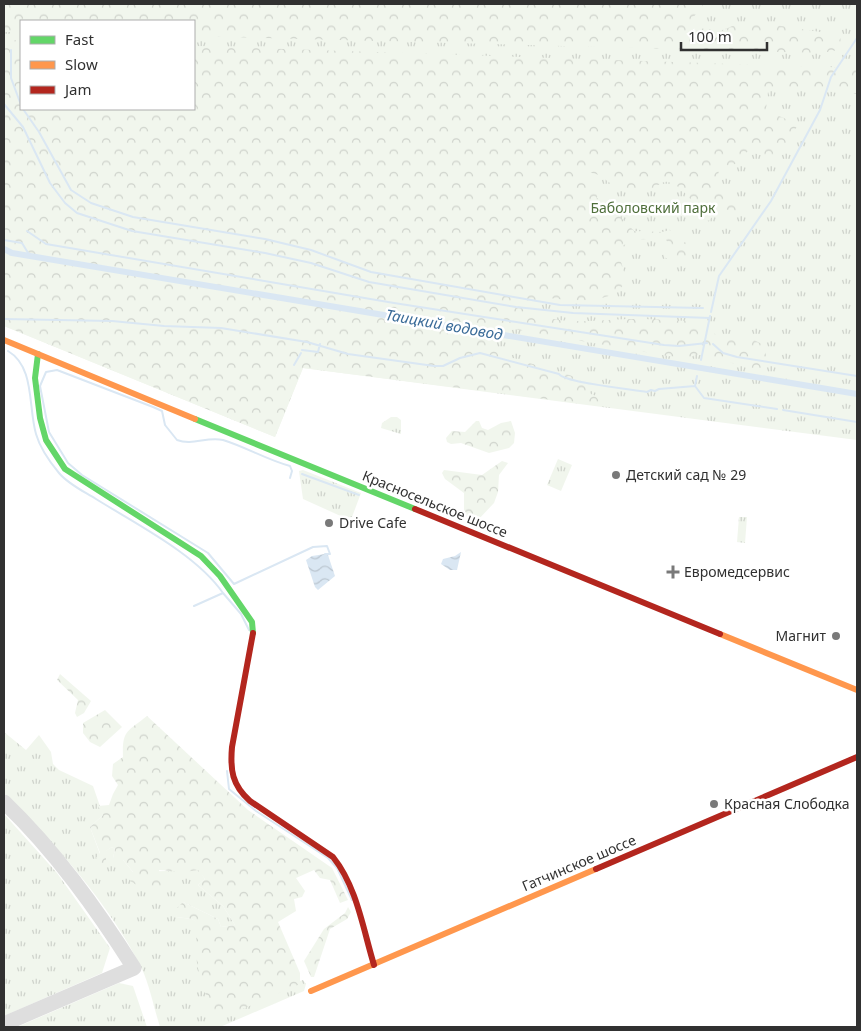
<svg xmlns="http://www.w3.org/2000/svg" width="861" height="1031" font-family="'Noto Sans',sans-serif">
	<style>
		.grass { fill: url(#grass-tufts); fill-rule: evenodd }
		.forest { fill: url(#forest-crowns) }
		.water { fill: url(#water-waves) }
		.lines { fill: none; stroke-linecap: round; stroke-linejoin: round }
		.stream { stroke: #dae7f3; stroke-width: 2 }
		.canal { stroke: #dae7f3; stroke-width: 6 }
		.taxiway { stroke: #dedede; stroke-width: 15 }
		.fast { stroke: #63d668; stroke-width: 6 }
		.slow { stroke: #ff974d; stroke-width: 6 }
		.jam { stroke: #b3261e; stroke-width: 6 }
		.poi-dot { fill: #797979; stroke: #fff; stroke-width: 2 }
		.labels { text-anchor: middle; stroke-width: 5; stroke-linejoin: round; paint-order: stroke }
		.park-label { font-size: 14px; fill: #4f6f3b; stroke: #fff }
		.poi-label { font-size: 14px; fill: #313131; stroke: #fff; text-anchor: start }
		.street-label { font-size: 14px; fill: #313131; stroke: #fff }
		.water-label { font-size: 15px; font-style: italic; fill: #3a6b98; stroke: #fff }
	</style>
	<defs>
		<pattern id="grass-tufts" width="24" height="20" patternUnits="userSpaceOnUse" patternTransform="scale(1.25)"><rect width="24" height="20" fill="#f1f6ed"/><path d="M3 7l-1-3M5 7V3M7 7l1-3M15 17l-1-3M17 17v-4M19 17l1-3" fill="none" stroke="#cfd3cc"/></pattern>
		<pattern id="forest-crowns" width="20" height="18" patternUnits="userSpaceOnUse" patternTransform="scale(1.25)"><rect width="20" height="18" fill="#f1f6ed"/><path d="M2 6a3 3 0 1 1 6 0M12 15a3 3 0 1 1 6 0" fill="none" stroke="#cfd3cc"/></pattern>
		<pattern id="water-waves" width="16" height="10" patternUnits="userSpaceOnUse" patternTransform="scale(1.25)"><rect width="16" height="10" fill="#dae7f3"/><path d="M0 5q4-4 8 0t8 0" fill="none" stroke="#bcc7d1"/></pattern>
	</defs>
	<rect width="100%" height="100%" fill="#fff"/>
	<path class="grass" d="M 4,4 L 857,4 L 857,440 L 303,368 L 275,437 L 4,326 ZM 21,21 L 194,21 L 194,109 L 21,109 Z
		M 391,417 L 397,417 L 401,420 L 401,434 L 381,428 L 382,423 Z
		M 558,459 L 572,465 L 561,491 L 547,485 Z
		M 303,470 L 361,493 L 352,517 L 345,518 L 303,499 L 299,471 Z
		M 739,517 L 747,517 L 745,543 L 737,542 Z
		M 4,732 L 26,750 L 39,735 L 51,752 L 53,764 L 59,770 L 93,786 L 103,815 L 90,827 L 100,854 L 112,847 L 115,849 L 113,858 L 123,860 L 133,872 L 199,870 L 205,879 L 198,885 L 223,906 L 235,925 L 221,927 L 218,919 L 183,902 L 176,917 L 192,919 L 300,984 L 300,981 L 303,980 L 306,984 L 304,991 L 220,1027 L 160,1027 C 154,1008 150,987 142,969 C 109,903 56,845 4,793 Z
		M 4,814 L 57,873 L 110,948 L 102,973 L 4,1016 Z
		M 119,983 L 133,986 L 147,1027 L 17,1027 Z"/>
	<path class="forest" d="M 4,4 L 704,4 L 692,19 L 698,28 L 722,31 L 732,26 L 762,23 L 840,35 L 841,46 L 834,51 L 820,53 L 194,36 L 194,21 L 21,21 L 21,32 L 4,32 Z
		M 21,40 L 21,109 L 194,109 L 194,46 L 857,68 L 857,94 C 827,94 798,82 768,91 L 766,111 L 784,118 L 797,127 L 788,139 L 783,153 L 770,158 L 748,151 L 735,164 L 719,167 L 718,179 L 740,206 L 738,211 L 721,209 L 708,221 C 696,209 685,186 668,182 C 662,181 658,186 653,188 C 644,191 631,188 621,191 L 599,175 L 585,171 L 583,175 L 598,187 L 597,198 L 605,201 L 634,231 L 662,232 L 670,230 L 685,244 L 690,252 L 685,268 L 664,257 L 669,243 L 664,238 C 648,240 628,237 618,251 L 624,272 L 623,285 C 609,307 560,300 538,296 L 529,312 C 564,327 600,319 636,319 C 657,319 678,321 699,321 L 700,328 L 723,337 L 750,338 L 764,345 L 766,356 L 764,371 L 696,354 L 690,358 L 674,357 L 507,328 L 492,350 L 506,356 L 579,378 L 591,394 L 609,401 L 615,408 L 303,368 L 275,437 L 4,326 L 4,41 Z
		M 476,421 L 479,421 L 482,428 L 488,430 L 501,423 L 511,421 L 515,433 L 514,443 L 509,448 L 489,453 L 461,443 L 451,444 L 447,442 L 446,438 L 452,431 L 465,432 Z
		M 502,461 L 508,463 L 499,475 L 498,492 L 494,503 L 477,521 L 469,521 L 464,512 L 464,493 L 445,479 L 442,473 L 444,470 L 482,475 Z
		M 60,674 L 91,701 L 84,713 L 77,717 L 75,713 L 78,700 L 57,680 Z
		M 105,710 L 122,727 L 100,747 L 90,742 L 83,733 L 83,723 Z
		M 147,716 L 248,810 L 332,868 L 348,900 L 340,903 L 330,880 L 320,878 L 314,870 L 296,878 L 305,891 L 302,897 L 294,899 L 296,911 L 278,922 L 300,973 L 300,984 L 215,1021 C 206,992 187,955 200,925 L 192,919 L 176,917 L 177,908 L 183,902 L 218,919 L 221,927 L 235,925 L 223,906 L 198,885 L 205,879 L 198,870 L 184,872 L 159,870 L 163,885 L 150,893 L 130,881 L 133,872 L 123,860 L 116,861 L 113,858 L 115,849 L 112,847 L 106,851 L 106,865 L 100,863 L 96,858 L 100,853 L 90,827 L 103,815 L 98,806 L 109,805 L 113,794 L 118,785 L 112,776 L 113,764 L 123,757 C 122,730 127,732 147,716 Z
		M 348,907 L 351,912 L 347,919 L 330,929 L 314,977 L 311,977 L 304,961 L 324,929 L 345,913 Z"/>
	<path class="water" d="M 461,552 L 457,570 L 450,570 L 441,564 L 443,559 L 455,556 Z
		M 325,554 L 328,555 L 335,576 L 318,590 L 315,587 L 306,560 L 312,556 Z"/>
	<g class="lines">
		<path class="stream" d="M 11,50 L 11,78 L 21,105
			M 4,104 L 23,127 L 50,183 L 65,203 L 77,213 L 132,231 L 265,253 L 311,263 L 369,282 L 516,307 L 573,313 L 710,318
			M 23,109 L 39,132 L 71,190 L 91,203 L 133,217 L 265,239 L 311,250 L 371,272 L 560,305 L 703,308
			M 27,231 L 46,244 L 394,303 L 664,345 L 679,346 L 707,343
			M 4,240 L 22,243 L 30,256
			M 711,312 L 719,276 L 771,201 L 820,110 L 831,77 L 857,38
			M 4,319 L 112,321 L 164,326 L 221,328 L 307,342 L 348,354 L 434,366 L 443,366 L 460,358 L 480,353 L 559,374 C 565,383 631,389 647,392 L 651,390 L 655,391 L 659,389 L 695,386
			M 713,344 L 723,353 L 737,357 L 857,376
			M 302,350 L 318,352 L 320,344
			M 8,351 C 35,367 28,406 36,434 C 40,448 49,461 59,473 C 68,484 83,491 96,499 C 136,524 196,554 223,593
			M 701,360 L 710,316
			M 294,365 L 301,353
			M 697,376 L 695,386 L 704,398 L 777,409
			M 783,410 L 857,422
			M 302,474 L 359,495
			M 290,478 L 292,471 L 290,466 C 267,460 246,447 223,440 C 207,436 193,446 177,440 L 165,425 L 162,411 L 153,407 L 57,370 L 46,372 L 40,386 L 49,432 L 68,463 L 82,475 L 208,553 L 234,584 L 313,547 L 327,546 L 330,554 L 325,554
			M 194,606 L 223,593 L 241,614 L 249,630
			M 227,771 L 229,789 L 256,811 L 328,858 L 337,868 L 352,900"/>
		<path class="canal" d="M 4,249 L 12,253 L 857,394"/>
		<path class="taxiway" d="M 4,802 C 55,851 96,908 134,968 L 4,1024"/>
		<path class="fast" d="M 38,354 L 35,378 L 40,418 L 46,440 L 65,469 L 201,556 L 220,576 L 252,622 L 253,633
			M 195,419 L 415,509"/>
		<path class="slow" d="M 4,340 L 195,419
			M 720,634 L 857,690
			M 311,991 L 596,869"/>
		<path class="jam" d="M 415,509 L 720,634
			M 253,633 L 232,747 C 230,770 232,785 250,801 L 333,857 C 357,887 363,929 374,965
			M 596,869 L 857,757"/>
	</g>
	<g class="poi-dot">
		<circle cx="616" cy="475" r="5"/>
		<circle cx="329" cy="523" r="5"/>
		<path d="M670.5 564.5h5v5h5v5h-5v5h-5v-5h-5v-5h5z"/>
		<circle cx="836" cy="636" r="5"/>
		<circle cx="714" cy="804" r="5"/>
	</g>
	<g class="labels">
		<g class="park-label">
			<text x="653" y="213">Баболовский парк</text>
		</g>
		<g class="poi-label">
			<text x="626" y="480">Детский сад № 29</text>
			<text x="339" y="528">Drive Cafe</text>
			<text x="684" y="577">Евромедсервис</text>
			<text x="826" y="641" text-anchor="end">Магнит</text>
			<text x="724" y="809">Красная Слободка</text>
		</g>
		<g class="street-label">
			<text transform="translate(435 504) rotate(22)" y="5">Красносельское шоссе</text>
			<text transform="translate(579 863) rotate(-23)" y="5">Гатчинское шоссе</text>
		</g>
		<g class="water-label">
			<text transform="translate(444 325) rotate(10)" y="5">Таицкий водовод</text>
		</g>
	</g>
	<rect width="861" height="1031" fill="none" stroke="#313131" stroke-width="10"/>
	<rect x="20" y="20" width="175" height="90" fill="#ffffff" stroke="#adadad"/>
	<rect x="30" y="36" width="25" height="8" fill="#63d668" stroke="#adadad"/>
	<text x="65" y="45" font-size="15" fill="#313131">Fast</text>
	<rect x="30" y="61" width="25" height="8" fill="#ff974d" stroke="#adadad"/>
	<text x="65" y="70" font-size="15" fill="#313131">Slow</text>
	<rect x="30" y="86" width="25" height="8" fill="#b3261e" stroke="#adadad"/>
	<text x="65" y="95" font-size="15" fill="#313131">Jam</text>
	<path d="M681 42v8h86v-8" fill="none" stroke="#313131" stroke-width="2.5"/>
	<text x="688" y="42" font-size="15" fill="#313131" stroke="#ffffff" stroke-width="4" paint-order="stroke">100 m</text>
</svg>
